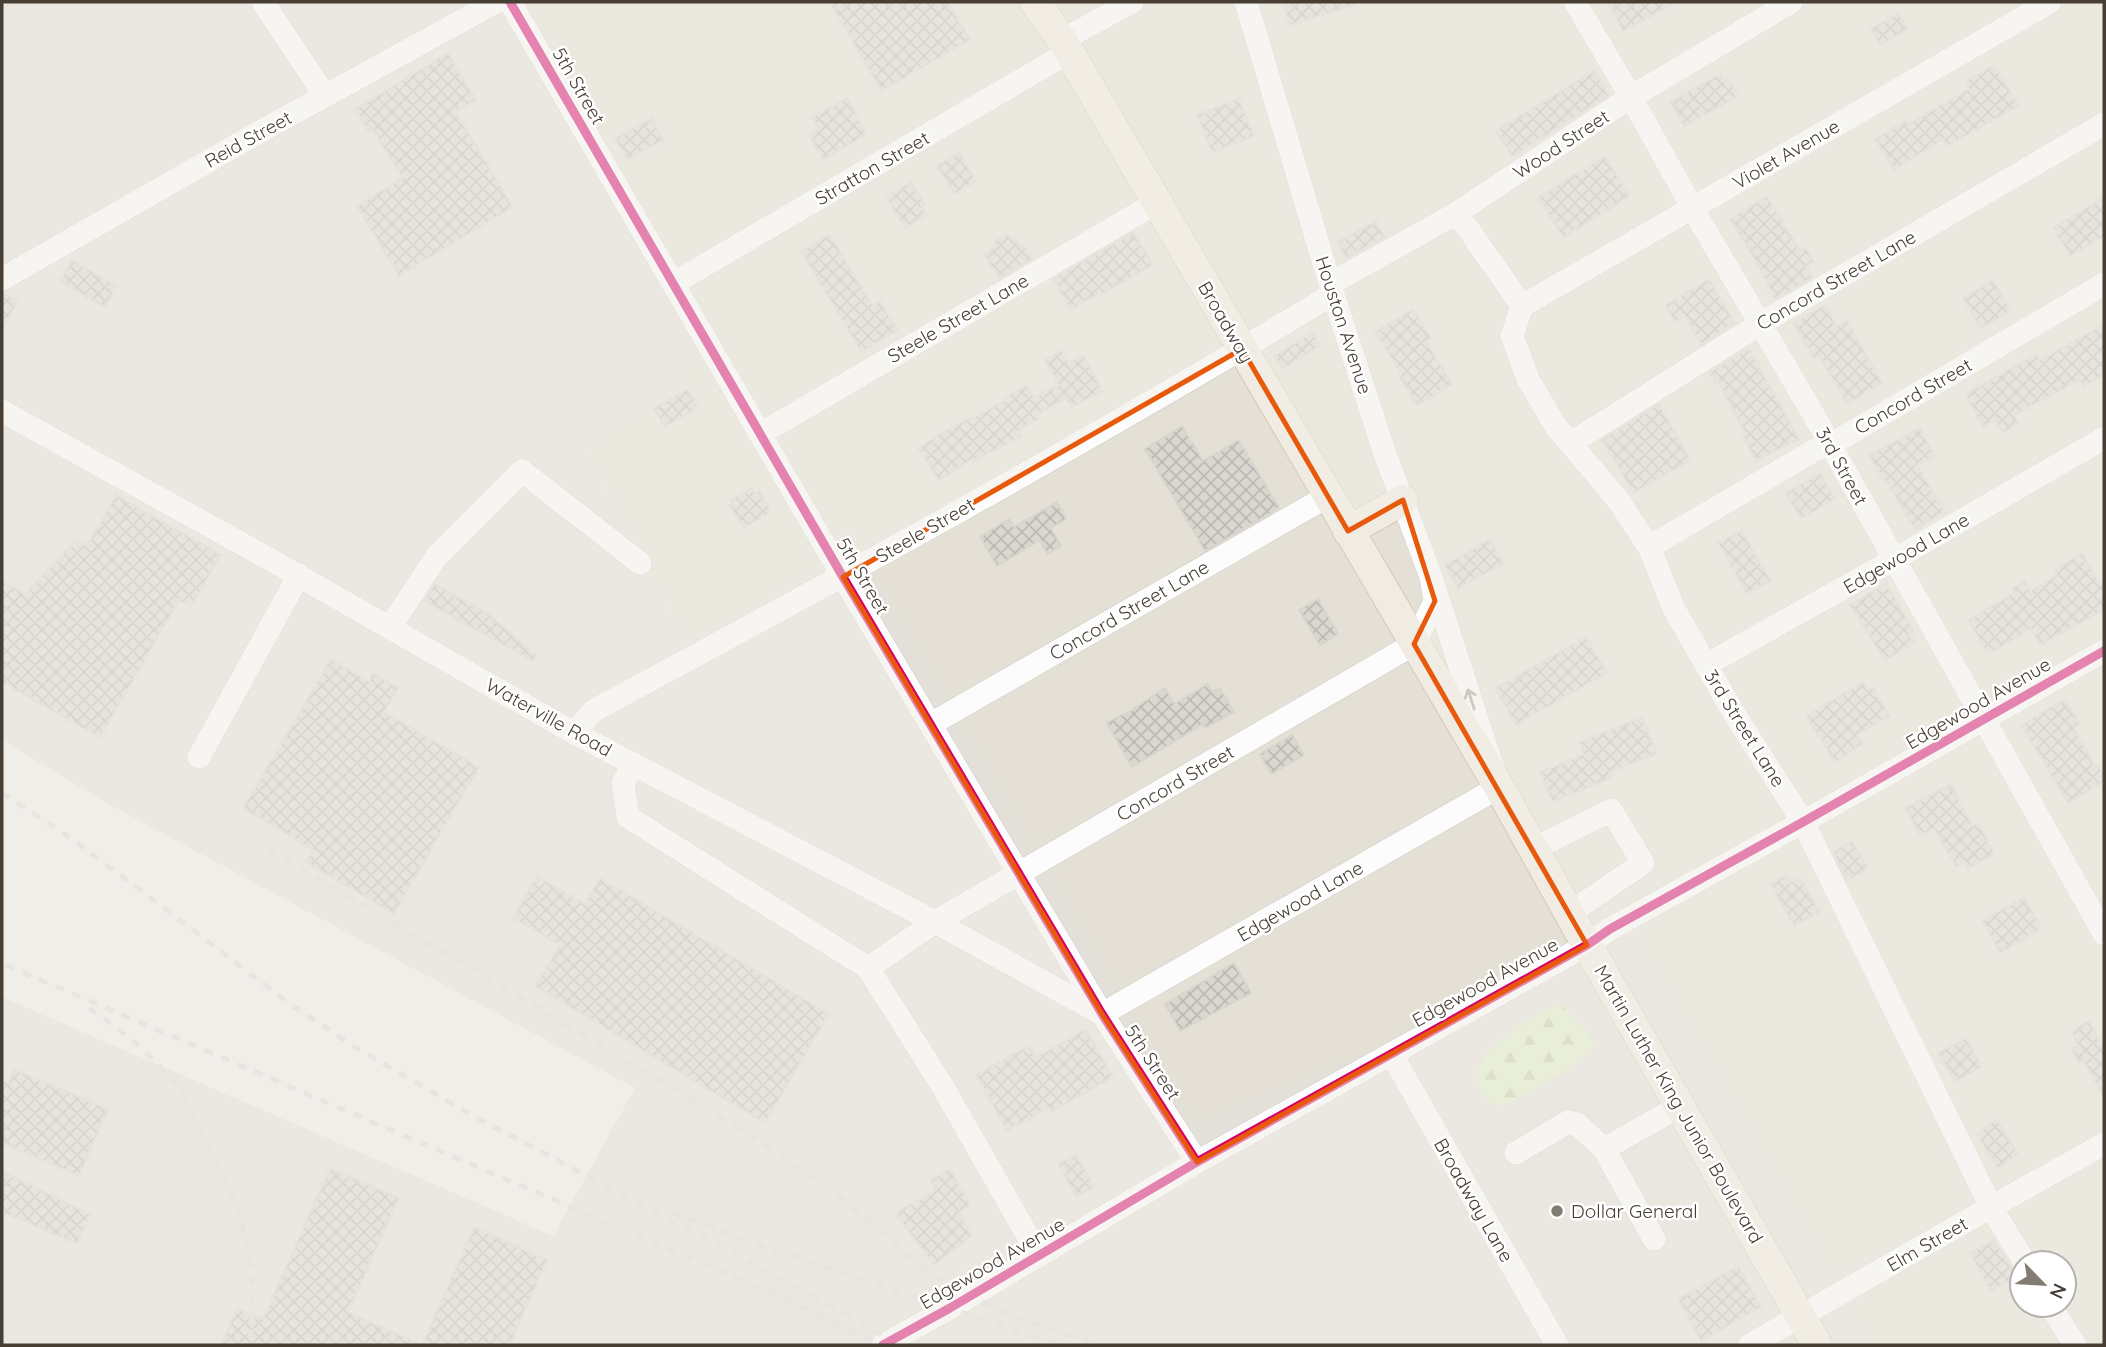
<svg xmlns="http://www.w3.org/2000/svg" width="2106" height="1347" font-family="Quicksand,sans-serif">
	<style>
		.residential { fill: #e5e0d5; fill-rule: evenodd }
		.industrial { fill: #e3dfd9 }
		.forest { fill: url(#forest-firs) }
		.parking { fill: #dfddd8 }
		.building { fill: url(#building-cross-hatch); stroke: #d9d5ce; stroke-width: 2 }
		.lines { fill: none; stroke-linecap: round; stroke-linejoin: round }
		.minor-casing { stroke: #ceccc6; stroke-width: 24 }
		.major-casing { stroke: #d4cab4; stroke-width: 32 }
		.minor { stroke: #fdfcfc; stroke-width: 23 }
		.major { stroke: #f1ece3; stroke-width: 30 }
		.rail { stroke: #d9d9d8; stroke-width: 5; stroke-dasharray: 9 9; stroke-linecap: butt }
		.cycleway-casing { stroke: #fff; stroke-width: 13 }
		.cycleway { stroke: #d6006c; stroke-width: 9 }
		.oneway { stroke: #a29e98 }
		.marked { fill: none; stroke: #e8590c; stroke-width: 5; stroke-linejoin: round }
		.poi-dot { fill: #827c73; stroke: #fff; stroke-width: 2.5 }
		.labels { text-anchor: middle; stroke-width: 5; stroke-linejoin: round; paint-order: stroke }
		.street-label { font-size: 19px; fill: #473f34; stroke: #fff }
		.poi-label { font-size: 19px; fill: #473f34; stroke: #fff; text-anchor: start }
	</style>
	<defs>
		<pattern id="forest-firs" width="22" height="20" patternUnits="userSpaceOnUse" patternTransform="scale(1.75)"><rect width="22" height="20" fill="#deedc6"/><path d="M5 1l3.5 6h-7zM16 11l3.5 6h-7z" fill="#c0ccab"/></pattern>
		<pattern id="building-cross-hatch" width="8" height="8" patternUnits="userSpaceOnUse" patternTransform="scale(1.75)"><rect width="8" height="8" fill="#dad7d1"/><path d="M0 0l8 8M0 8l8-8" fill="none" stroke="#bcbab4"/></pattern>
	</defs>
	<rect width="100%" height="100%" fill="#f0eee8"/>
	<path class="residential" d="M 496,2 L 2104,2 L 2104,1345 L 1871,1345 L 1632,931 L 1442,1021 L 1195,1124 L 859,549 L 686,645 L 586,450 ZM 2022,1263 L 2064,1263 L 2064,1305 L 2022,1305 Z"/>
	<path class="industrial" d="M 2,2 L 496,2 L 702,354 L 586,450 L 686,645 L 859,549 L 1195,1123 L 1442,1021 L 1633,931 L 1871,1345 L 2,1345 L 2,997 L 553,1236 L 635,1088 L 105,802 L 2,740 Z"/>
	<path class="forest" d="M 1558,1005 L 1563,1007 L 1588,1033 L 1594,1045 L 1572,1067 L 1502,1107 C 1493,1105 1486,1100 1481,1091 C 1462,1054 1528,1022 1553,1006 Z"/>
	<path class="parking" d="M 1573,1087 L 1608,1101 L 1604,1112 L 1609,1117 L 1625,1122 L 1632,1120 L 1644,1143 L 1639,1145 L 1632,1155 L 1634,1169 L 1649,1162 L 1683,1220 L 1672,1228 L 1672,1234 L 1644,1250 L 1639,1247 L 1625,1252 L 1561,1146 L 1517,1171 L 1501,1140 L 1509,1131 L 1504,1119 L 1557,1090 L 1561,1100 L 1564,1103 L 1567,1101 Z"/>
	<path class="building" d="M 830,2 L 948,2 L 970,40 L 881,91 Z
		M 1293,2 L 1354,2 L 1355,5 L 1290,25 L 1283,5 Z
		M 1607,2 L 1678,2 L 1623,31 Z
		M 1898,13 L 1908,29 L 1880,46 L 1871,29 Z
		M 448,53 L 476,100 L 456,112 L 513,207 L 399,276 L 357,206 L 402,178 L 372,129 L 368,131 L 355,109 Z
		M 1994,65 L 2019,106 L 1947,146 L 1943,139 L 1894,170 L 1875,139 L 1906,120 L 1908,124 L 1969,89 L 1965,82 Z
		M 1594,71 L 1609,95 L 1512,157 L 1496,130 Z
		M 1720,74 L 1724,81 L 1728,78 L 1738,96 L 1684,127 L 1670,102 Z
		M 847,98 L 867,134 L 823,160 L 809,135 L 819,129 L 812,117 Z
		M 1239,98 L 1254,136 L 1212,153 L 1197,115 Z
		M 652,118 L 664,140 L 627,160 L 615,138 Z
		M 959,152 L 976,181 L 954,194 L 937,166 Z
		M 1605,156 L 1630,196 L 1563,238 L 1538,197 Z
		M 911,182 L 925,205 L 922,207 L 927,215 L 905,228 L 886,197 Z
		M 1767,196 L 1800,250 L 1806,247 L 1814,262 L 1806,266 L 1813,277 L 1775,299 L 1759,267 L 1730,219 Z
		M 2104,197 L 2104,236 L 2070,256 L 2053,228 Z
		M 1376,221 L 1385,237 L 1346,258 L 1337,242 Z
		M 1133,232 L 1153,265 L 1101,295 L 1100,293 L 1071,310 L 1053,279 Z
		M 830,234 L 872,305 L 880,301 L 898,330 L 861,352 L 801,251 Z
		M 1007,234 L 1010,238 L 1014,236 L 1020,246 L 1023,244 L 1032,259 L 999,279 L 984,254 L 997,246 L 994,241 Z
		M 72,260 L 117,286 L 105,308 L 60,281 Z
		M 1709,279 L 1735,323 L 1701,345 L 1685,316 L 1675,322 L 1665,305 Z
		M 1993,280 L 2011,311 L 1980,329 L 1963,298 Z
		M 2,293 L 18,301 L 2,330 Z
		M 1825,305 L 1837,326 L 1847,320 L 1882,383 L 1847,404 L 1819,356 L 1814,359 L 1793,323 Z
		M 1413,309 L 1431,338 L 1426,341 L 1452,384 L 1417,406 L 1399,377 L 1401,375 L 1375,331 Z
		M 2104,324 L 2104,375 L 2083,387 L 2080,380 L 2014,415 L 2019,424 L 2003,433 L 1995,420 L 1983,427 L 1965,394 L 2037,354 L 2040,360 Z
		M 1313,332 L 1321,345 L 1282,369 L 1274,356 Z
		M 1749,348 L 1799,439 L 1756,461 L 1743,437 L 1746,435 L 1718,381 L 1715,383 L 1710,372 Z
		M 1062,350 L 1069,363 L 1083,355 L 1103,391 L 1071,408 L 1066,398 L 1037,415 L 1039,419 L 1019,430 L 1022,436 L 972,462 L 971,460 L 939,481 L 918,448 L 943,432 L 971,417 L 972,419 L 1008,398 L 1007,396 L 1026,385 L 1034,398 L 1058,385 L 1045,360 Z
		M 688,389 L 698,408 L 664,427 L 654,408 Z
		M 1659,404 L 1691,460 L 1633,493 L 1602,440 Z
		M 1182,426 L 1203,461 L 1239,440 L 1279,508 L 1205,551 L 1145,449 Z
		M 1920,428 L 1935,456 L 1917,465 L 1945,512 L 1915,530 L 1886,481 L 1884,482 L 1869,455 Z
		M 1820,473 L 1835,499 L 1801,519 L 1785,493 Z
		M 752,488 L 755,493 L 759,490 L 770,509 L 766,511 L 768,514 L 743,528 L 729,505 L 732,503 L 731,500 Z
		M 116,495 L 221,555 L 191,607 L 179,600 L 100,738 L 2,682 L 2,581 L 25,594 L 76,540 L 87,546 Z
		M 1057,502 L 1066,519 L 1051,528 L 1061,546 L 1047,554 L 1040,540 L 997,566 L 980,537 L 1009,519 L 1014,527 Z
		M 1742,530 L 1771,581 L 1747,594 L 1718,543 Z
		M 1490,539 L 1504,563 L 1458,589 L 1445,565 Z
		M 2082,553 L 2104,590 L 2104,610 L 2041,645 L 2031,629 L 1988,654 L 1968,620 L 2015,592 L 2012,588 L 2025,581 L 2031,591 L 2057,575 L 2054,570 Z
		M 1886,583 L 1915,633 L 1910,635 L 1915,643 L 1885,661 L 1850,605 Z
		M 435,584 L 486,612 L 536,655 L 533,661 L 424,601 Z
		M 1318,599 L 1338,634 L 1320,645 L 1299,610 Z
		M 1586,637 L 1607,673 L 1516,725 L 1495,688 Z
		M 331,659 L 369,681 L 373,673 L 398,688 L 384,712 L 479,767 L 394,914 L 306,862 L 313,850 L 243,808 Z
		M 1863,682 L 1868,690 L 1873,687 L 1890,716 L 1857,735 L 1863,744 L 1835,762 L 1806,716 Z
		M 1208,684 L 1212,692 L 1220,688 L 1234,712 L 1205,728 L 1203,724 L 1132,767 L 1107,723 L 1123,714 L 1124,715 L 1165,688 L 1174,704 Z
		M 2065,699 L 2080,724 L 2074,728 L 2096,767 L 2098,766 L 2104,776 L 2104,782 L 2068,803 L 2021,725 Z
		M 1642,717 L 1657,754 L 1610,772 L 1612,778 L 1552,802 L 1540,772 L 1584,754 L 1580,742 Z
		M 1292,735 L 1304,755 L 1271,774 L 1260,754 Z
		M 1951,784 L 1973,826 L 1978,823 L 1995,853 L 1968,869 L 1965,862 L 1956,867 L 1934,829 L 1920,836 L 1905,808 Z
		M 1852,841 L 1868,868 L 1847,881 L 1833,852 Z
		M 1786,875 L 1790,883 L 1800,878 L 1820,912 L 1794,926 L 1770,884 Z
		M 537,876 L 585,904 L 600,878 L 829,1014 L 765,1123 L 535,986 L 560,945 L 513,918 Z
		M 2024,897 L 2041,926 L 2037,929 L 2038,931 L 2000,953 L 1982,921 Z
		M 1234,963 L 1251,993 L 1180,1031 L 1165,1004 Z
		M 2089,1021 L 2104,1049 L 2104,1098 L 2083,1060 L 2079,1063 L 2071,1049 L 2078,1045 L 2071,1031 Z
		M 1086,1029 L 1113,1077 L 1051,1112 L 1049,1108 L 1007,1131 L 976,1075 L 1029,1045 L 1036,1057 Z
		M 1966,1038 L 1982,1066 L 1955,1082 L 1938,1053 Z
		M 14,1069 L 108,1109 L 79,1176 L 2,1143 L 2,1081 L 8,1083 Z
		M 1997,1120 L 2018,1154 L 1998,1168 L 1976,1134 Z
		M 1076,1154 L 1094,1187 L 1076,1197 L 1058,1164 Z
		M 330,1168 L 399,1198 L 348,1312 L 422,1345 L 474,1227 L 547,1260 L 510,1345 L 221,1345 L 237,1308 L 263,1319 Z
		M 950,1169 L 971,1205 L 959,1212 L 972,1236 L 934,1265 L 895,1213 L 936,1190 L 930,1180 Z
		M 2,1171 L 90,1214 L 77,1244 L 2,1212 Z
		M 1994,1240 L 2013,1270 L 2019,1276 L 1991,1291 L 1970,1253 Z
		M 1738,1266 L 1761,1307 L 1701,1341 L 1678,1299 Z"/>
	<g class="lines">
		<g class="minor-casing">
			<path id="minor" d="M 263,2 L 325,96
				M 510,2 L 843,577 L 1102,1014 L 1197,1162
				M 1575,2 L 1631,97 L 1693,209 L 1816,419 L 2104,934
				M 1062,40 L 1132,2
				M 1457,213 L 1522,306
				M 2,279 L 263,130 L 496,2
				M 674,283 L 1069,52
				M 1330,284 L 1457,213 L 1631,97 L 1791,2
				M 1522,306 L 1512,336 L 1528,379 L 1555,425 L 1618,500 L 1649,547 L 1674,609 L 1735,715 L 1803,822 L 1991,1207 L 2025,1263
				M 1522,306 L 2050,2
				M 2,411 L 271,560 L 574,733 L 935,922 L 1102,1014 L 1499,787 L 1431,577
				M 760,434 L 1156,203
				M 1571,443 L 1760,324 L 2104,124
				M 1649,547 L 1815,450 L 1830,445 L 2104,284
				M 390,627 L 436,557 L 522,471 L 640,563
				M 1706,665 L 1895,559 L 2104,438
				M 931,724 L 1328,496
				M 574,733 L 593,711 C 842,577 1091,441 1333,294
				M 199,757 L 299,575
				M 634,764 L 623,783 L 628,817 L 868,968 L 935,922 L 1414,644 L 1435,601 L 1431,577 L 1385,454 L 1333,294 L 1246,2
				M 1534,849 L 1611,810 L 1643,863 L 1570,913
				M 868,968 L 943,1087 L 1039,1256
				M 1392,1055 L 1557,1345
				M 1516,1153 L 1568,1122 L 1577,1124 L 1604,1149
				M 1654,1239 L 1604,1149 L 1680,1106
				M 2050,1305 L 2075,1345
				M 883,1345 L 950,1308 L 1197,1162 L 1587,945 L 1610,929 L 1803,822 L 2104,651
				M 1750,1345 L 1991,1207 L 2104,1144"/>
		</g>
		<g class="major-casing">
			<path id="major" d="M 1035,2 L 1062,40 L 1499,787 L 1587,945 L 1817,1345
				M 1348,531 L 1403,500"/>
		</g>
		<use href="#minor" class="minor"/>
		<use href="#major" class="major"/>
		<path class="rail" d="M 2,793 L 62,832 L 143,892 L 290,1004 L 355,1047 L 468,1113 L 833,1306 L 899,1345
			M 269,849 L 667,1084 L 770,1148 L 845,1201 L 913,1260 L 955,1288 L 1010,1316 L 1098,1345
			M 6,965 L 774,1294 L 843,1326 L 879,1345
			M 89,1008 C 122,1030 155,1057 179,1090 C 189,1102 195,1118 202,1132 C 240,1201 262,1266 249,1345
			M 672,1212 L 760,1245 L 1058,1345"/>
		<g class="cycleway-casing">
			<path id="cycleway" d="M 510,2 L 843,577 L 1102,1014 L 1197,1162
				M 883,1345 L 950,1308 L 1197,1162 L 1587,945 L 1610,929 L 1803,822 L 2104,651"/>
		</g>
		<use href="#cycleway" class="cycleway"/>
	</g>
	<defs><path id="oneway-shaft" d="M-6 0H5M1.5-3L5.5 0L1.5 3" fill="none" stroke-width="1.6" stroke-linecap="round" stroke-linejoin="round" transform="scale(1.75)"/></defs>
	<use class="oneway" href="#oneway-shaft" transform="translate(1471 699) rotate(-108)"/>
	<path d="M0 0H2106V1347H0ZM 1242,349 L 1348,531 L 1403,500 L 1435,601 L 1414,644 L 1587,945 L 1197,1162 L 1102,1014 L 843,577 Z" fill="#f0eee8" fill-opacity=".55" fill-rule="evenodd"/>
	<path class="marked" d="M 1242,349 L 1348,531 L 1403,500 L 1435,601 L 1414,644 L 1587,945 L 1197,1162 L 1102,1014 L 843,577 Z"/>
	<circle class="poi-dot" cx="1557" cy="1211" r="7"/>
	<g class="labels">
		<g class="street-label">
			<text transform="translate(579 86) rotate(60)" y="7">5th Street</text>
			<text transform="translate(248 139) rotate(-29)" y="7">Reid Street</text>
			<text transform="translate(1561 144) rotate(-33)" y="7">Wood Street</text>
			<text transform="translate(1786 154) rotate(-30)" y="7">Violet Avenue</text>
			<text transform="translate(872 168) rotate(-30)" y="7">Stratton Street</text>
			<text transform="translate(1836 280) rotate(-30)" y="7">Concord Street Lane</text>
			<text transform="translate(958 318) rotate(-30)" y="7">Steele Street Lane</text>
			<text transform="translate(1226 322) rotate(60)" y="7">Broadway</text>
			<text transform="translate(1344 325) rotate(72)" y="7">Houston Avenue</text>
			<text transform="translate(1913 396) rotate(-30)" y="7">Concord Street</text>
			<text transform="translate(1842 466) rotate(61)" y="7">3rd Street</text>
			<text transform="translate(925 530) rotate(-30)" y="7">Steele Street</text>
			<text transform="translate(1906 553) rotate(-30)" y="7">Edgewood Lane</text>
			<text transform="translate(863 576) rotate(60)" y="7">5th Street</text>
			<text transform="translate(1129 610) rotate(-30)" y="7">Concord Street Lane</text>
			<text transform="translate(1978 703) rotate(-30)" y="7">Edgewood Avenue</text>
			<text transform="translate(549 717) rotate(29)" y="7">Waterville Road</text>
			<text transform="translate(1745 728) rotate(58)" y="7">3rd Street Lane</text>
			<text transform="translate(1175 783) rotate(-30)" y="7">Concord Street</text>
			<text transform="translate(1300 901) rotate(-30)" y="7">Edgewood Lane</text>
			<text transform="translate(1485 982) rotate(-29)" y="7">Edgewood Avenue</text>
			<text transform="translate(1153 1062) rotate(57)" y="7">5th Street</text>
			<text transform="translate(1679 1104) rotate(60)" y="7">Martin Luther King Junior Boulevard</text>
			<text transform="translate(1474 1200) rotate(60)" y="7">Broadway Lane</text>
			<text transform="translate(1927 1244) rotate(-30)" y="7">Elm Street</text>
			<text transform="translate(992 1263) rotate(-30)" y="7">Edgewood Avenue</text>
		</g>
		<g class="poi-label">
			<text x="1571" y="1218">Dollar General</text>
		</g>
	</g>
	<rect width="2106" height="1347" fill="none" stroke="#473f34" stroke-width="7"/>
	<g transform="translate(2043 1284) rotate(115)"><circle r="33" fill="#ffffff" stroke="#b5b2ae" stroke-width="2"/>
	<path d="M0-5L12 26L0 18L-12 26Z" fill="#827c73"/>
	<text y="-10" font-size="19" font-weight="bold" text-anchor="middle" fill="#473f34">N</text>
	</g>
</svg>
